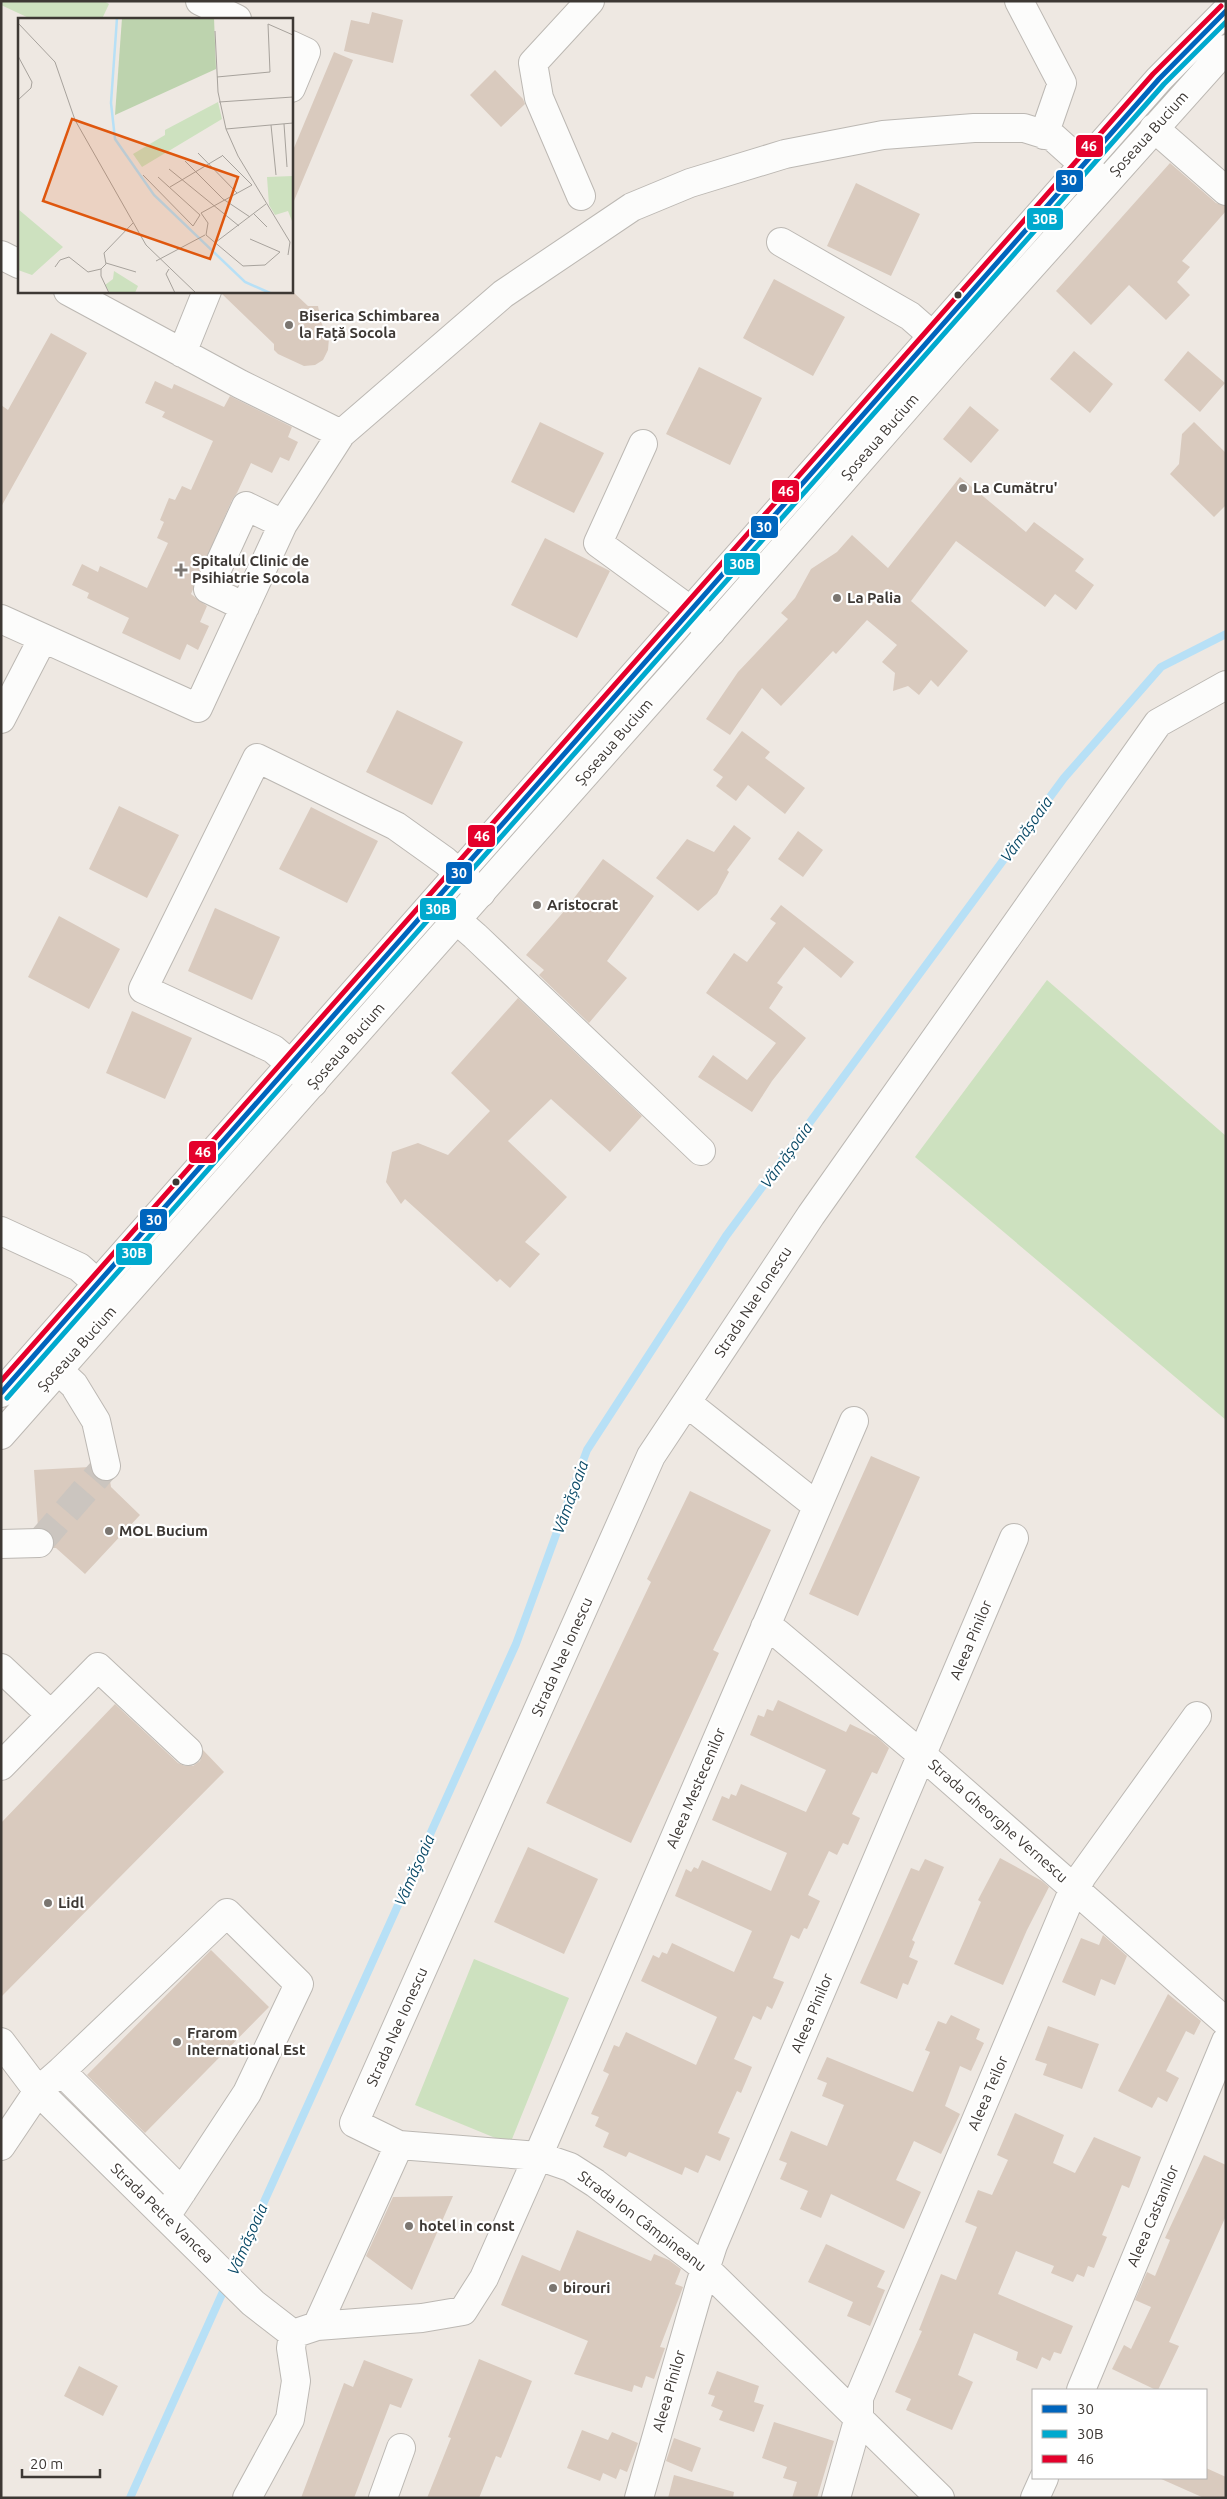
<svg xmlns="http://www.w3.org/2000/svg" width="1227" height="2499" font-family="Ubuntu,sans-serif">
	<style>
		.green { fill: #cde1bf }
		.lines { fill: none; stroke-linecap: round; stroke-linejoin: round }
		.stream { stroke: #b7e0f6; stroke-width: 8 }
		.building { fill: #d9cabe }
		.minor-tunnel { stroke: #cbc5bf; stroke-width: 28; stroke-dasharray: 28 14; stroke-linecap: butt }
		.minor-casing { stroke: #bcb8b3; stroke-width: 30 }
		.major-casing { stroke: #bcb8b3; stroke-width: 30 }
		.minor { stroke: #fcfcfb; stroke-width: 28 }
		.major { stroke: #fcfcfb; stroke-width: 28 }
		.bus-1-casing { stroke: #fff; stroke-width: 9 }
		.bus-2-casing { stroke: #fff; stroke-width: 9 }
		.bus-3-casing { stroke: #fff; stroke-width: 9 }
		.bus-1 { stroke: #0065bd; stroke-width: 5 }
		.bus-2 { stroke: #00a9ce; stroke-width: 5 }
		.bus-3 { stroke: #e4002b; stroke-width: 5 }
		.bus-dot { fill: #3d3834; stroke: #fff; stroke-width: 2 }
		.poi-dot { fill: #7b7671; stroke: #fff; stroke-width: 2 }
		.labels { text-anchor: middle; stroke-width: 4.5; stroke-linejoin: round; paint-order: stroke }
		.street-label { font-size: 15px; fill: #3d3834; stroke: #fff }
		.poi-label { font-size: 15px; font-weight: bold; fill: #3d3834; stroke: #fff; text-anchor: start }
		.water-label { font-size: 16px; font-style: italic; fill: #0c4b68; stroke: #fff }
		.inset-river { fill: none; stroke: #b7e0f6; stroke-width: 2.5 }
		.inset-road { fill: none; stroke: #a7a29c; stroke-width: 1 }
		.view { fill: #df570e; fill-opacity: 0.15; stroke: #df570e; stroke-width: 2.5 }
		.inset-edge { fill: none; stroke: #3d3834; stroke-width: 2.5 }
		.line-badge { stroke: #fff; stroke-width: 2 }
		.badge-label { font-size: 14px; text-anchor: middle; font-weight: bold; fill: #fff }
	</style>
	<rect width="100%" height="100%" fill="#eee8e2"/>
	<path class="green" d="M 1,1 L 104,1 L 109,4 L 102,19 L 31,19 L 1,5 Z
		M 1047,980 L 1226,1136 L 1226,1420 L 915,1157 Z
		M 474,1959 L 569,1998 L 510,2144 L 415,2105 Z"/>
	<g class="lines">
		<path class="stream" d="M 231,2275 L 516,1644 L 587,1450 L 726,1236 L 1064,778 L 1161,667 L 1226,634
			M 130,2498 L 226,2285"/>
	</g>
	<path class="building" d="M 372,12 L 403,20 L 393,63 L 344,51 L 351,20 L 369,24 Z
		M 334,52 L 353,60 L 291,208 L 291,155 Z
		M 495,70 L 523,99 L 525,104 L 501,127 L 470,95 Z
		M 1170,163 L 1216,203 L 1226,206 L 1226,211 L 1182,261 L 1190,267 L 1177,282 L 1190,295 L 1166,320 L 1129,285 L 1091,325 L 1056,291 Z
		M 856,183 L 920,214 L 891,276 L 827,246 Z
		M 774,279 L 845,317 L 813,376 L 743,338 Z
		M 222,291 L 292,291 L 308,306 L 318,306 L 321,322 L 329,338 L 328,350 L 323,360 L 315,365 L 304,366 L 278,354 L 274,350 L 274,344 L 222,294 Z
		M 51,333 L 87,353 L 1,507 L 1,405 L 8,410 Z
		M 1074,351 L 1113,384 L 1090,413 L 1050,379 Z
		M 1188,351 L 1225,383 L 1200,412 L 1164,380 Z
		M 699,367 L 762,398 L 730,465 L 666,434 Z
		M 155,381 L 172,389 L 174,384 L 224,407 L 230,396 L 292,427 L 288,437 L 298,442 L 289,461 L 280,457 L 272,473 L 251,463 L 237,493 L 232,500 L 191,594 L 207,606 L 200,622 L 209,626 L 198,650 L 187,644 L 180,660 L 122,633 L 129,618 L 87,598 L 89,593 L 72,585 L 82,564 L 98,572 L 100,566 L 147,588 L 168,543 L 157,538 L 164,522 L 160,520 L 169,498 L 175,500 L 182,486 L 191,490 L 213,441 L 162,417 L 165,412 L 145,403 Z
		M 970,406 L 999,430 L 971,463 L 943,439 Z
		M 540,422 L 604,453 L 574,513 L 511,482 Z
		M 1194,422 L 1226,453 L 1226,505 L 1214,517 L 1170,474 L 1179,464 L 1182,434 Z
		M 960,477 L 1026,532 L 1034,522 L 1084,559 L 1075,571 L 1094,585 L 1076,610 L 1055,594 L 1045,607 L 956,541 L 911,601 L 968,651 L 938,687 L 931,680 L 919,695 L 908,686 L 893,691 L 895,673 L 882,662 L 897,645 L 867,620 L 836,654 L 833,651 L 781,706 L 762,688 L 730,735 L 706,719 L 738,672 L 788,619 L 781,613 L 795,598 L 811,569 L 837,552 L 852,535 L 888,568 Z
		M 545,538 L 610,571 L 577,638 L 511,605 Z
		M 397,710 L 463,742 L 432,805 L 366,772 Z
		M 742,731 L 770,752 L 765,758 L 805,788 L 785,814 L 748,785 L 736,801 L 716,786 L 723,777 L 713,770 Z
		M 119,806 L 179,835 L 147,898 L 89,869 Z
		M 311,807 L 378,841 L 347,903 L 279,869 Z
		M 734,825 L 751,838 L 727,870 L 729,872 L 717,894 L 698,911 L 656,878 L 687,839 L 714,852 Z
		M 798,831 L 823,850 L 803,877 L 778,859 Z
		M 603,859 L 654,896 L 607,961 L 627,978 L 589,1023 L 539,975 L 544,970 L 526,955 L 566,909 Z
		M 781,905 L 854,962 L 841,978 L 804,947 L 777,983 L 783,987 L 769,1008 L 806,1038 L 772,1081 L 752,1112 L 698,1077 L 713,1055 L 747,1080 L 776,1043 L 706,993 L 734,953 L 747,962 L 776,923 L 770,919 Z
		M 215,908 L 280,937 L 252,1000 L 188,971 Z
		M 59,916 L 120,949 L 89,1009 L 28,977 Z
		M 518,998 L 642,1116 L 610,1152 L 551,1099 L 508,1141 L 567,1197 L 525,1242 L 540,1254 L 510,1288 L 500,1279 L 497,1282 L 405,1199 L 401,1204 L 386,1182 L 392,1152 L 418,1143 L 448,1155 L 490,1111 L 451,1073 Z
		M 132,1011 L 192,1038 L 165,1099 L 106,1073 Z
		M 871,1456 L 920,1477 L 858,1616 L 809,1594 Z
		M 90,1467 L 95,1477 L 102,1481 L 110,1481 L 111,1487 L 140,1515 L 85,1574 L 56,1548 L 53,1548 L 52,1534 L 46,1529 L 38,1527 L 34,1470 Z
		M 690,1491 L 771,1530 L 713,1650 L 719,1653 L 631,1843 L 546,1803 L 651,1582 L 647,1579 Z
		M 778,1700 L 846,1732 L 850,1724 L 877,1737 L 889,1748 L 877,1774 L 872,1772 L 852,1814 L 860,1818 L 848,1845 L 843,1843 L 837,1855 L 829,1851 L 808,1895 L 820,1901 L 807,1929 L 804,1928 L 799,1939 L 791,1935 L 773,1978 L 784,1982 L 772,2009 L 767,2006 L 761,2020 L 753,2016 L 734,2059 L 752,2067 L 741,2093 L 737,2091 L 718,2133 L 730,2138 L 720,2161 L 706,2155 L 698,2173 L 685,2167 L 682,2175 L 629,2152 L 626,2157 L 603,2147 L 609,2133 L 595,2126 L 599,2117 L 591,2114 L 609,2074 L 603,2071 L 614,2045 L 619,2047 L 626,2032 L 696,2065 L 717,2017 L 641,1981 L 653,1955 L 659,1958 L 662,1952 L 667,1954 L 672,1943 L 734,1972 L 752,1931 L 675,1896 L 686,1869 L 691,1872 L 694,1867 L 698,1869 L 702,1860 L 771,1891 L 787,1853 L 712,1820 L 722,1796 L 729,1799 L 731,1794 L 736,1796 L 741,1784 L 806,1812 L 826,1770 L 750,1735 L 758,1715 L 764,1717 L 767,1709 L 773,1711 Z
		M 115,1704 L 178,1763 L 185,1766 L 193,1766 L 200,1761 L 203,1750 L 224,1772 L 1,1997 L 1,1823 Z
		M 528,1847 L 598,1879 L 564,1954 L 494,1922 Z
		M 1000,1858 L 1042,1881 L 1049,1887 L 1027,1930 L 1003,1985 L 954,1964 L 981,1902 L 978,1900 Z
		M 925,1859 L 944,1867 L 912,1940 L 915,1942 L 909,1957 L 918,1961 L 908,1985 L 903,1983 L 897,1999 L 860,1983 L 911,1868 L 919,1871 Z
		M 1103,1935 L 1127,1956 L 1115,1985 L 1101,1979 L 1095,1996 L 1062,1982 L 1081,1938 L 1099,1945 Z
		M 211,1950 L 269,2007 L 145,2133 L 87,2075 Z
		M 1168,1994 L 1201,2021 L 1194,2035 L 1186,2031 L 1166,2071 L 1179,2078 L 1167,2102 L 1158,2097 L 1152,2108 L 1118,2091 Z
		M 951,2015 L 980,2029 L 976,2039 L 984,2043 L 971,2071 L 960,2066 L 945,2106 L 960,2114 L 941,2154 L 914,2141 L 896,2180 L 921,2192 L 904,2229 L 831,2194 L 821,2218 L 800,2209 L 808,2191 L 780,2179 L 787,2163 L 779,2160 L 791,2131 L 827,2146 L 844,2105 L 822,2096 L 827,2083 L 817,2079 L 827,2057 L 913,2092 L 930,2052 L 925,2050 L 938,2021 L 946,2024 Z
		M 1048,2026 L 1099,2044 L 1082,2089 L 1043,2075 L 1047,2064 L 1035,2060 Z
		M 1015,2113 L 1064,2135 L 1053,2163 L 1075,2173 L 1094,2137 L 1141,2157 L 1129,2188 L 1122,2185 L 1102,2235 L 1107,2237 L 1094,2268 L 1088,2266 L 1084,2277 L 1077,2274 L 1073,2282 L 1051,2273 L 1054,2266 L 1016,2251 L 998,2294 L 1073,2326 L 1061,2354 L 1054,2352 L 1050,2361 L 1042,2357 L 1037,2369 L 1016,2360 L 1018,2352 L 974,2333 L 958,2375 L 973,2382 L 952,2430 L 906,2410 L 911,2399 L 895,2392 L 922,2331 L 919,2330 L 941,2274 L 956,2280 L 977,2227 L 965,2222 L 978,2190 L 992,2195 L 1008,2160 L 997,2155 Z
		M 1204,2155 L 1226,2165 L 1226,2216 L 1169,2342 L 1179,2346 L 1158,2390 L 1156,2390 L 1112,2369 L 1124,2345 L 1131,2349 L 1151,2307 L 1135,2300 L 1147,2272 L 1155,2276 L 1170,2240 L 1165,2238 Z
		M 453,2196 L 412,2290 L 366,2256 L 393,2197 Z
		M 577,2230 L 651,2261 L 654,2254 L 669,2260 L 681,2269 L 675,2284 L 683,2287 L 660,2347 L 665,2348 L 654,2379 L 646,2376 L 642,2388 L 634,2385 L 632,2392 L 574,2374 L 588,2341 L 501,2305 L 522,2255 L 560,2271 Z
		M 826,2244 L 885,2271 L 877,2287 L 885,2290 L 870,2326 L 847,2316 L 853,2302 L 808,2282 Z
		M 479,2359 L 532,2381 L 501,2458 L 496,2456 L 479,2498 L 427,2498 L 451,2438 L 448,2437 Z
		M 364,2360 L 413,2379 L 401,2408 L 390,2404 L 354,2498 L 301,2498 L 344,2383 L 353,2387 Z
		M 79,2366 L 118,2386 L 103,2416 L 64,2396 Z
		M 717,2371 L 759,2386 L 754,2402 L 764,2405 L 754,2432 L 719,2420 L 723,2411 L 711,2406 L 715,2396 L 708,2394 Z
		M 774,2422 L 834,2441 L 817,2498 L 792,2498 L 797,2482 L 783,2478 L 787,2467 L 762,2458 Z
		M 582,2430 L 608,2440 L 612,2432 L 638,2443 L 627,2472 L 620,2469 L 616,2479 L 603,2473 L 600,2481 L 567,2468 Z
		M 674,2438 L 701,2448 L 692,2472 L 666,2461 Z
		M 1206,2468 L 1226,2477 L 1226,2498 L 1204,2498 L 1159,2478 L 1206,2478 Z
		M 674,2475 L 734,2492 L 733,2498 L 668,2498 Z"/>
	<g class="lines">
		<path class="minor-tunnel" d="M 39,1543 L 106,1466"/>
		<g class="minor-casing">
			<path id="minor" d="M 200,1 L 237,19
				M 1019,1 L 1062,83 L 1044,135
				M 291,45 L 306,52 L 291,88
				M 1154,128 L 1226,191
				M 581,196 L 539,98 L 533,63 L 590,1
				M 781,242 L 910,316 L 950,351
				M 1,255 L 19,264
				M 68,291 L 240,384 L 341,434 L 503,294 L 632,207 L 690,183 L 785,154 L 883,135 L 974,128 L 1024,128 L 1053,137 L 1102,181
				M 182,353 L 207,291
				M 643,444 L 598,543 L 679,602 L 711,632
				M 245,607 L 208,589 L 246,506 L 283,524
				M 1,619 L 198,708 L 283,524 L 341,434
				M 1,719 L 43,638
				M 436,902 L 475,936 L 701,1151
				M 313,1083 L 273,1049 L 143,989 L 257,758 L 396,826 L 445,861 L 481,893
				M 1,1231 L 79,1267 L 115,1299
				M 41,1354 L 74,1385 L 96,1421 L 106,1466
				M 687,1403 L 817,1506
				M 854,1421 L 538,2156 L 399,2145 L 354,2123 L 651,1456 L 811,1215 L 1158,723 L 1226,685
				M 1,1544 L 39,1543
				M 765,1627 L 777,1633 L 922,1755 L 1226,2022
				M 1,1668 L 51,1715
				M 1,1766 L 98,1667 L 188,1751
				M 1,2042 L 38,2091 L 253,2303 L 293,2334
				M 61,2071 L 182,2192
				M 1,2146 L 38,2091 L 61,2071 L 227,1913 L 299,1984 L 247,2093 L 166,2216
				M 317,2326 L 399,2145
				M 293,2334 L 317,2326 L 422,2318 L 463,2311 L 484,2278 L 538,2156 L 570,2167 L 595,2183 L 705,2268 L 940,2498
				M 1081,2390 L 1226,2041
				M 247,2498 L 290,2419 L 296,2381 L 291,2348 L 293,2334
				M 383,2498 L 401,2448
				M 639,2498 L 700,2285 L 713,2245 L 1014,1538
				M 836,2498 L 859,2417 L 859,2398 L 1069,1900 L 1082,1876 L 1197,1716
				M 1035,2498 L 1044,2478"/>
		</g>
		<g class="major-casing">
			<path id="major" d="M 1,1393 L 1159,79 L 1226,11
				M 1,1435 L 679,668 L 953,354 L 1226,49"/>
		</g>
		<use href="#minor" class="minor"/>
		<use href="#major" class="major"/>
		<g class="bus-1-casing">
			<path id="bus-1" d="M 1,1393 L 1159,79 L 1226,11"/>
		</g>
		<g class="bus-2-casing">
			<path id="bus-2" d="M 7,1398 L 1164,84 L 1226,22"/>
		</g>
		<g class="bus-3-casing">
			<path id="bus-3" d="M 1,1381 L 1153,74 L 1221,6"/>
		</g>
		<use href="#bus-1" class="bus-1"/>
		<use href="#bus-2" class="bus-2"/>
		<use href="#bus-3" class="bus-3"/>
	</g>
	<g class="bus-dot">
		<circle cx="958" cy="295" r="4.5"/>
		<circle cx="176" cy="1182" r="4.5"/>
	</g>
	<g class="poi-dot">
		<circle cx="289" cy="325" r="5"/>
		<circle cx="963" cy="488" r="5"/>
		<path d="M178.5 562.5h5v5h5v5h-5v5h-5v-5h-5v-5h5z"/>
		<circle cx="837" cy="598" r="5"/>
		<circle cx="537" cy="905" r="5"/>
		<circle cx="109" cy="1531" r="5"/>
		<circle cx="48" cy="1903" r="5"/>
		<circle cx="177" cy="2042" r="5"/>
		<circle cx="409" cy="2226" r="5"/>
		<circle cx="553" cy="2288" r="5"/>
	</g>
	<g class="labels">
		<g class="street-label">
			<text transform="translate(1149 134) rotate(-48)" y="5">Șoseaua Bucium</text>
			<text transform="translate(880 437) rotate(-49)" y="5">Șoseaua Bucium</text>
			<text transform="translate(614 742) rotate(-49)" y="5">Șoseaua Bucium</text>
			<text transform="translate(346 1046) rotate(-49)" y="5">Șoseaua Bucium</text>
			<text transform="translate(753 1302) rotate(-57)" y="5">Strada Nae Ionescu</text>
			<text transform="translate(77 1349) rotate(-48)" y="5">Șoseaua Bucium</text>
			<text transform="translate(971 1640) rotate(-67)" y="5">Aleea Pinilor</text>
			<text transform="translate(562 1657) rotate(-66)" y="5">Strada Nae Ionescu</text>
			<text transform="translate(696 1788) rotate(-67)" y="5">Aleea Mestecenilor</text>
			<text transform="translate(998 1821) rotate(41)" y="5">Strada Gheorghe Vernescu</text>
			<text transform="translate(812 2013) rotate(-67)" y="5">Aleea Pinilor</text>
			<text transform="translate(397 2027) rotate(-66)" y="5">Strada Nae Ionescu</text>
			<text transform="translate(988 2093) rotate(-67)" y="5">Aleea Teilor</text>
			<text transform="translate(162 2213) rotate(44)" y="5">Strada Petre Vancea</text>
			<text transform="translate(1153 2216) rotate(-67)" y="5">Aleea Castanilor</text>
			<text transform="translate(642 2221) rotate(37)" y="5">Strada Ion Câmpineanu</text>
			<text transform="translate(669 2391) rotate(-74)" y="5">Aleea Pinilor</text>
		</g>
		<g class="poi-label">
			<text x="299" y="321">Biserica Schimbarea<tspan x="299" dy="17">la Față Socola</tspan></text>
			<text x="973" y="493">La Cumătru'</text>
			<text x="192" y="566">Spitalul Clinic de<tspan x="192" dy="17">Psihiatrie Socola</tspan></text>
			<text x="847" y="603">La Palia</text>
			<text x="547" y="910">Aristocrat</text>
			<text x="119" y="1536">MOL Bucium</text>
			<text x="58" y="1908">Lidl</text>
			<text x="187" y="2038">Frarom<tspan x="187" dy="17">International Est</tspan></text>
			<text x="419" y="2231">hotel in const</text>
			<text x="563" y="2293">birouri</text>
		</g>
		<g class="water-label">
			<text transform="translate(1026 829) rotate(-54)" y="6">Vămășoaia</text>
			<text transform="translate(786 1155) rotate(-54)" y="6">Vămășoaia</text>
			<text transform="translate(570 1497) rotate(-70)" y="6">Vămășoaia</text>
			<text transform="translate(414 1870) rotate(-66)" y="6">Vămășoaia</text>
			<text transform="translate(247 2239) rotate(-66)" y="6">Vămășoaia</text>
		</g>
	</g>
	<g transform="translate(18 18)">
		<rect width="275" height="275" fill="#eee8e2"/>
		<path d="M 200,84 L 204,101 L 124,149 L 115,136 L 147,117 L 147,112 ZM 275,158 L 275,203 L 274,203 L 270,193 L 257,197 L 251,187 L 249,159 ZM 0,191 L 45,229 L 14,257 L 0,252 ZM 96,253 L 120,268 L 117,275 L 92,275 L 87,267 L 95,261 Z" fill="#cde1bf"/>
		<path d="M 104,0 L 196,0 L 198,51 L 97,97 Z" fill="#bdd3ae"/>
		<path class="inset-river" d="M 99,0 L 93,85 L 97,121 L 136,177 L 227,264 L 252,275"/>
		<path class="inset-road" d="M 0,5 L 37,44 L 57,102 L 128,227 L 178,275M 197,13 L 200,74 L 208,111 L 220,138 L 272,224 L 270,237M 0,38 L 14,64 L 13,70 L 0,82M 199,59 L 252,54 L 250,6 L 275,17M 201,84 L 275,79M 266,106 L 269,149M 253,107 L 258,157M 208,111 L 275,105M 180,135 L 219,175M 167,143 L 205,181 L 232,199M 151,151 L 221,208M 125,157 L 175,208 L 182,197 L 140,159M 152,169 L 204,138M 236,196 L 249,209M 188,217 L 190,205 L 183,195 L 234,167 L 204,137M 188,217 L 225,248 L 247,247 L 262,234 L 232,221M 198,224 L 248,186M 138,243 L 187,217M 88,245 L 118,254M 37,249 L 42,242 L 51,239 L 70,254 L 83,251M 151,251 L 148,256 L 157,275M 91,275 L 83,258 L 83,251 L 88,246 L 86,235 L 115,205"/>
		<path class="view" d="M 54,101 L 220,159 L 192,241 L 25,183 Z"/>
		<rect width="275" height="275" class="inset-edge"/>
	</g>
	<g class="line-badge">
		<rect x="1075" y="134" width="29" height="24" rx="5" fill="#e4002b"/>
		<rect x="1055" y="169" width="29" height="24" rx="5" fill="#0065bd"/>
		<rect x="1026" y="207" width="38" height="24" rx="5" fill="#00a9ce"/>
		<rect x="771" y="479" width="29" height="24" rx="5" fill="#e4002b"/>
		<rect x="750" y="515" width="29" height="24" rx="5" fill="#0065bd"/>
		<rect x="723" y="552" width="38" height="24" rx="5" fill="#00a9ce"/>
		<rect x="467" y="824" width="29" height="24" rx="5" fill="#e4002b"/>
		<rect x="445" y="861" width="28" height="24" rx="5" fill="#0065bd"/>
		<rect x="419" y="897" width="38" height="24" rx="5" fill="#00a9ce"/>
		<rect x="188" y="1140" width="29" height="24" rx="5" fill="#e4002b"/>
		<rect x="139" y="1208" width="29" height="24" rx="5" fill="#0065bd"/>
		<rect x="115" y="1242" width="38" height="24" rx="5" fill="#00a9ce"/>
	</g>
	<g class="badge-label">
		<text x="1089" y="151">46</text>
		<text x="1069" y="185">30</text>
		<text x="1045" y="224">30B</text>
		<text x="786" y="496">46</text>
		<text x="764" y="532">30</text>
		<text x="742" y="569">30B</text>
		<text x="482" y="841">46</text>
		<text x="459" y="878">30</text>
		<text x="438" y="914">30B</text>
		<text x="203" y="1157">46</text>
		<text x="154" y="1225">30</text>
		<text x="134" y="1258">30B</text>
	</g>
	<rect width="1227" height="2499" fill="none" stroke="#3d3834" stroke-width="5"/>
	<rect x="1032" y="2389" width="175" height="90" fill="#ffffff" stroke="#b1afae"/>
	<rect x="1042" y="2405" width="25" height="8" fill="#0065bd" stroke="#b1afae"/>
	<text x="1077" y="2414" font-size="15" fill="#3d3834">30</text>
	<rect x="1042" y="2430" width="25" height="8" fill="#00a9ce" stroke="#b1afae"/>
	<text x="1077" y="2439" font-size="15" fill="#3d3834">30B</text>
	<rect x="1042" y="2455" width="25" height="8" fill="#e4002b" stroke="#b1afae"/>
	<text x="1077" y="2464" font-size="15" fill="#3d3834">46</text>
	<path d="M22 2469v8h78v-8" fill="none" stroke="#3d3834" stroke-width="2.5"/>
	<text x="30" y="2469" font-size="15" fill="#3d3834" stroke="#ffffff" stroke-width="4" paint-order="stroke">20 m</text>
</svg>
